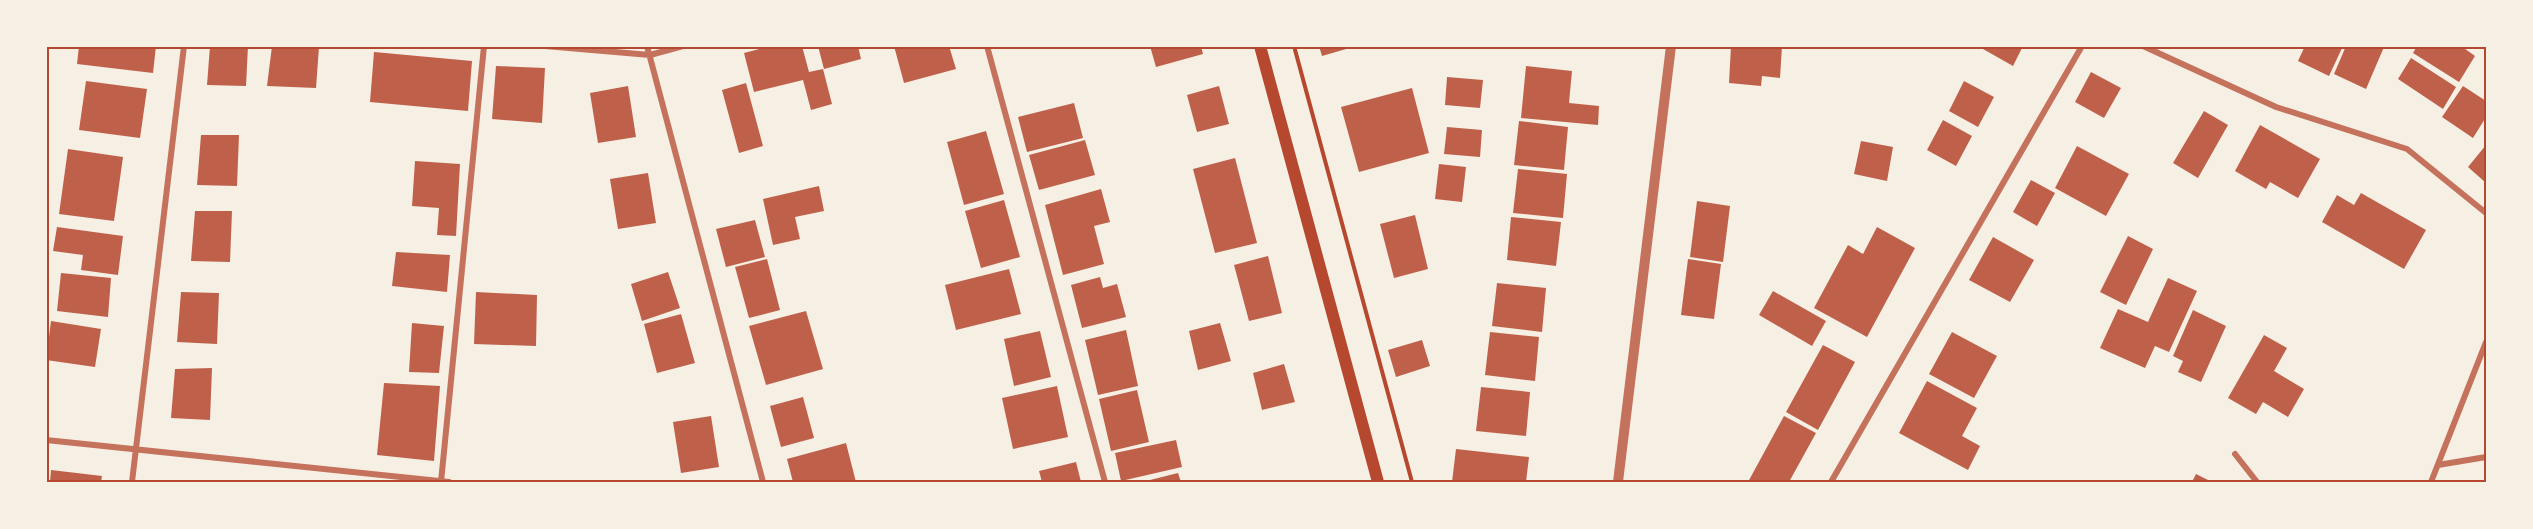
<svg xmlns="http://www.w3.org/2000/svg" width="2533" height="529" font-family="Inter,sans-serif">
	<style>
		.building { fill: #bf614a }
		.lines { fill: none; stroke-linecap: round; stroke-linejoin: round }
		.path { stroke: #b5482f; stroke-width: 4 }
		.minor { stroke: #c5725c; stroke-width: 6 }
		.tertiary { stroke: #c5725c; stroke-width: 10 }
		.secondary { stroke: #b5482f; stroke-width: 12 }
		.neatline { fill: none; stroke: #b5482f; stroke-width: 2 }
	</style>
	<rect width="100%" height="100%" fill="#f6efe4"/>
	<path class="building" d="M 79,46 L 156,46 L 153,73 L 77,64 Z
		M 210,46 L 248,46 L 246,86 L 207,85 Z
		M 272,46 L 319,47 L 316,88 L 267,86 Z
		M 771,46 L 802,46 L 809,72 L 823,69 L 832,104 L 811,110 L 803,80 L 754,92 L 744,53 Z
		M 818,46 L 858,46 L 861,59 L 824,69 Z
		M 894,46 L 949,46 L 956,69 L 904,83 Z
		M 1150,46 L 1201,46 L 1203,54 L 1156,67 Z
		M 1319,46 L 1353,46 L 1353,47 L 1322,56 Z
		M 1731,46 L 1782,46 L 1780,78 L 1762,76 L 1761,86 L 1729,83 Z
		M 1985,46 L 2023,46 L 2013,66 L 1983,49 Z
		M 2305,46 L 2343,46 L 2329,76 L 2298,61 Z
		M 2346,46 L 2384,47 L 2366,89 L 2334,74 Z
		M 2417,46 L 2461,46 L 2475,56 L 2459,82 L 2413,53 Z
		M 374,52 L 472,61 L 468,111 L 370,102 Z
		M 2411,58 L 2456,87 L 2443,109 L 2398,79 Z
		M 496,66 L 545,68 L 542,123 L 492,119 Z
		M 1526,66 L 1572,71 L 1569,103 L 1599,106 L 1598,125 L 1521,118 Z
		M 2091,72 L 2121,88 L 2104,118 L 2075,102 Z
		M 1447,77 L 1483,80 L 1480,108 L 1445,105 Z
		M 86,81 L 147,89 L 140,138 L 79,130 Z
		M 1964,81 L 1994,97 L 1978,127 L 1949,111 Z
		M 746,83 L 763,146 L 739,153 L 722,90 Z
		M 628,86 L 636,137 L 598,143 L 590,93 Z
		M 1219,86 L 1229,124 L 1197,132 L 1187,95 Z
		M 2463,86 L 2486,101 L 2486,117 L 2473,138 L 2442,117 Z
		M 1412,88 L 1429,153 L 1359,172 L 1341,107 Z
		M 1074,103 L 1083,138 L 1027,152 L 1018,117 Z
		M 2204,111 L 2228,125 L 2198,178 L 2173,163 Z
		M 1943,120 L 1972,136 L 1956,166 L 1927,150 Z
		M 1519,121 L 1568,127 L 1564,170 L 1514,165 Z
		M 2260,125 L 2320,159 L 2298,198 L 2270,182 L 2266,189 L 2235,171 Z
		M 1447,127 L 1482,130 L 1480,157 L 1444,154 Z
		M 986,131 L 1004,194 L 964,205 L 947,142 Z
		M 201,135 L 239,135 L 237,186 L 197,185 Z
		M 1085,140 L 1095,175 L 1039,190 L 1029,155 Z
		M 1861,141 L 1893,147 L 1887,181 L 1854,174 Z
		M 2486,145 L 2486,183 L 2468,167 Z
		M 2077,146 L 2129,174 L 2106,216 L 2055,188 Z
		M 68,149 L 123,157 L 114,221 L 59,214 Z
		M 1235,158 L 1257,243 L 1215,253 L 1193,169 Z
		M 415,161 L 460,164 L 456,236 L 437,235 L 439,208 L 412,206 Z
		M 1439,164 L 1466,167 L 1462,202 L 1435,199 Z
		M 1518,169 L 1567,174 L 1563,218 L 1513,213 Z
		M 648,173 L 656,223 L 618,229 L 610,179 Z
		M 2031,180 L 2055,193 L 2037,226 L 2013,212 Z
		M 819,186 L 824,211 L 795,217 L 800,239 L 773,245 L 763,199 Z
		M 1101,189 L 1110,222 L 1094,226 L 1104,264 L 1063,275 L 1045,205 Z
		M 2361,193 L 2426,230 L 2404,269 L 2322,222 L 2337,195 L 2354,205 Z
		M 1004,200 L 1020,257 L 981,268 L 965,211 Z
		M 1697,201 L 1730,206 L 1723,262 L 1690,257 Z
		M 195,211 L 232,211 L 230,262 L 191,261 Z
		M 1415,215 L 1428,269 L 1394,278 L 1380,224 Z
		M 1511,217 L 1561,222 L 1556,266 L 1507,260 Z
		M 755,220 L 765,257 L 726,267 L 716,229 Z
		M 57,227 L 123,236 L 118,275 L 81,270 L 83,255 L 53,251 Z
		M 1877,227 L 1915,248 L 1867,337 L 1814,308 L 1848,245 L 1863,254 Z
		M 2128,236 L 2153,249 L 2126,305 L 2100,292 Z
		M 1993,237 L 2034,260 L 2010,302 L 1969,280 Z
		M 396,252 L 450,255 L 447,292 L 392,286 Z
		M 1268,256 L 1282,313 L 1249,321 L 1234,265 Z
		M 767,259 L 780,310 L 749,318 L 735,267 Z
		M 1688,259 L 1721,264 L 1714,319 L 1681,315 Z
		M 1009,269 L 1021,314 L 956,330 L 945,285 Z
		M 668,272 L 680,308 L 642,321 L 631,284 Z
		M 61,273 L 111,278 L 108,317 L 57,311 Z
		M 1100,277 L 1103,288 L 1117,284 L 1126,317 L 1082,328 L 1071,285 Z
		M 2168,278 L 2197,291 L 2169,352 L 2155,346 L 2145,368 L 2100,348 L 2118,309 L 2148,322 Z
		M 1497,283 L 1546,288 L 1542,332 L 1492,326 Z
		M 1773,291 L 1826,321 L 1812,346 L 1759,315 Z
		M 181,292 L 219,293 L 217,344 L 177,342 Z
		M 476,292 L 537,295 L 536,346 L 474,344 Z
		M 2193,310 L 2226,326 L 2201,382 L 2178,372 L 2183,361 L 2173,356 Z
		M 806,311 L 823,369 L 766,385 L 749,326 Z
		M 681,314 L 695,363 L 657,373 L 644,324 Z
		M 51,321 L 101,329 L 95,367 L 46,360 Z
		M 412,323 L 444,326 L 439,373 L 409,372 Z
		M 1220,323 L 1231,361 L 1198,370 L 1189,331 Z
		M 1126,330 L 1138,386 L 1098,395 L 1085,340 Z
		M 1040,331 L 1051,377 L 1014,386 L 1004,339 Z
		M 1490,332 L 1539,337 L 1535,381 L 1485,375 Z
		M 1952,332 L 1997,356 L 1974,398 L 1929,374 Z
		M 2264,335 L 2287,348 L 2274,371 L 2304,389 L 2288,417 L 2263,402 L 2256,414 L 2228,398 Z
		M 1422,340 L 1430,366 L 1396,377 L 1388,350 Z
		M 1823,345 L 1855,362 L 1818,430 L 1786,412 Z
		M 1284,364 L 1295,402 L 1262,410 L 1253,373 Z
		M 212,368 L 210,420 L 171,418 L 175,369 Z
		M 1927,381 L 1977,408 L 1962,436 L 1980,446 L 1968,470 L 1899,433 Z
		M 384,383 L 440,386 L 434,461 L 377,455 Z
		M 1057,386 L 1068,437 L 1013,449 L 1002,398 Z
		M 1481,387 L 1530,392 L 1526,436 L 1476,431 Z
		M 1137,390 L 1149,442 L 1111,451 L 1099,399 Z
		M 803,397 L 814,438 L 781,447 L 770,406 Z
		M 711,416 L 719,467 L 681,473 L 673,422 Z
		M 1784,416 L 1816,433 L 1789,482 L 1748,482 Z
		M 1176,440 L 1182,467 L 1121,481 L 1115,453 Z
		M 846,443 L 856,482 L 793,482 L 787,459 Z
		M 1456,449 L 1529,457 L 1526,482 L 1452,482 Z
		M 1076,462 L 1081,482 L 1042,482 L 1039,471 Z
		M 51,470 L 102,476 L 101,482 L 50,482 Z
		M 1178,473 L 1181,482 L 1142,482 Z
		M 2196,474 L 2212,482 L 2192,482 Z"/>
	<g class="lines">
		<path class="path" d="M 1294,46 L 1412,482"/>
		<path class="minor" d="M 545,46 L 650,55 L 683,46
			M 647,46 L 763,482
			M 987,46 L 1105,482
			M 2143,46 L 2276,107 L 2407,149 L 2486,213
			M 46,440 L 449,482
			M 2235,454 L 2257,482
			M 2438,465 L 2486,457
			M 132,482 L 184,46
			M 441,482 L 484,46
			M 1831,482 L 2082,46
			M 2431,482 L 2486,342"/>
		<path class="tertiary" d="M 1618,482 L 1671,46"/>
		<path class="secondary" d="M 1260,46 L 1378,482"/>
	</g>
	<rect width="2533" height="529" fill="none" stroke="#f6efe4" stroke-width="96"/>
	<rect x="48" y="48" width="2437" height="433" class="neatline"/>
</svg>
